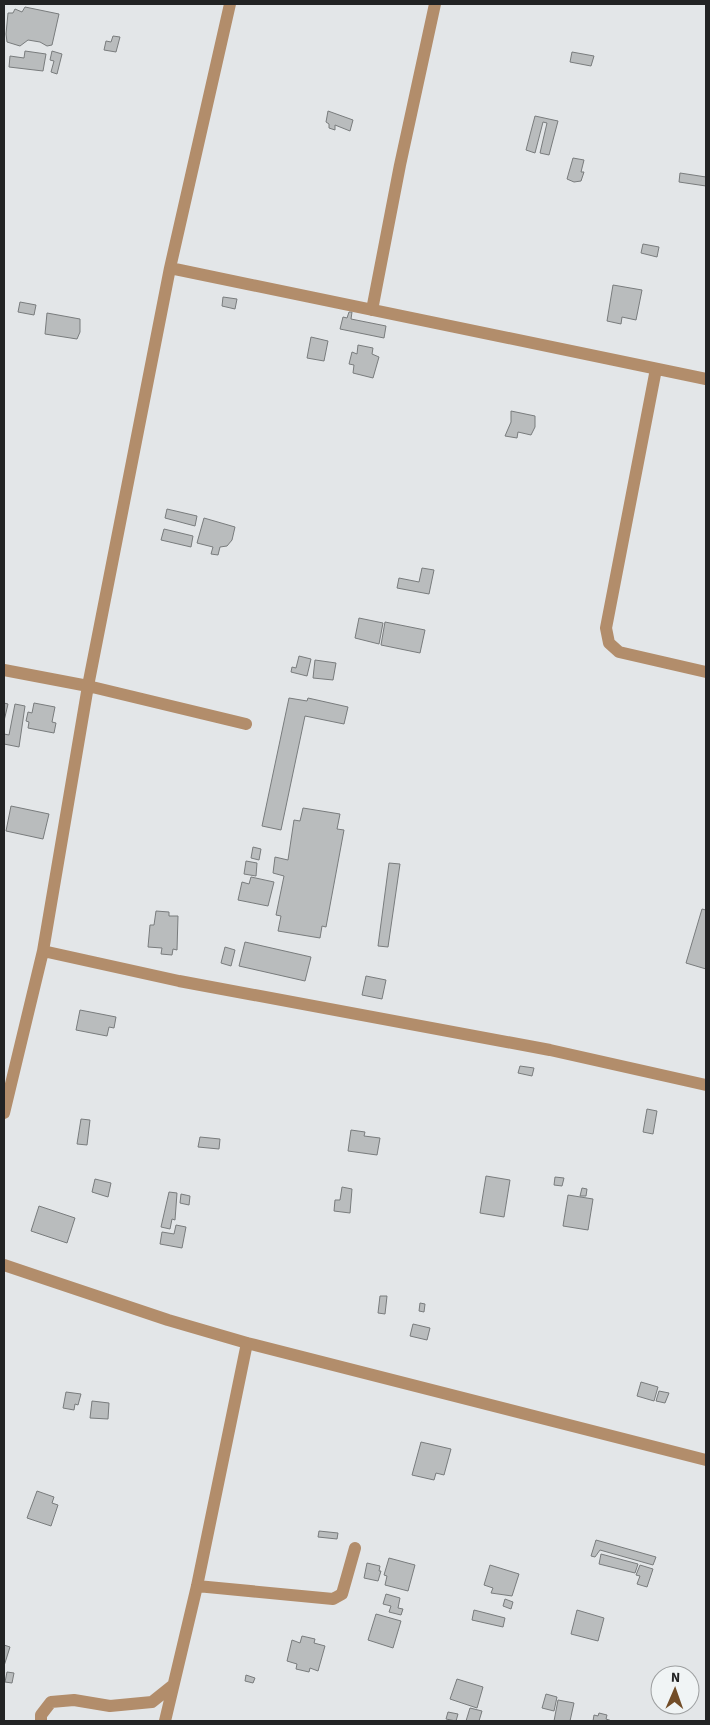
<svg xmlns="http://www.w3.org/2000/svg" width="710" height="1725" font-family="'Source Sans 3',sans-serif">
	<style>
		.building { fill: #b9bcbd; stroke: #797c7d }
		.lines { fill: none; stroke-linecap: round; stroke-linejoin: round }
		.street { stroke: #b28d6b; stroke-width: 12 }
	</style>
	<rect width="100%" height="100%" fill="#e3e6e8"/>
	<path class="building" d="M 25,7 L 59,14 L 52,45 L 47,46 L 40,42 L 28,40 L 20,46 L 7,42 L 6,34 L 8,13 L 13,13 L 15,9 L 22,12 Z
		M 113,36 L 120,37 L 116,52 L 104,50 L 106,41 L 111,42 Z
		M 25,51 L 46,54 L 43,71 L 9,67 L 10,56 L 24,58 Z
		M 52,51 L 62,54 L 57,74 L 51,72 L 54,61 L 50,60 Z
		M 572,52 L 594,56 L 591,66 L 570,62 Z
		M 328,111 L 353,120 L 350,131 L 335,125 L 335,130 L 329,128 L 329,124 L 326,122 Z
		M 535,116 L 558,121 L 549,155 L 540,153 L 547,123 L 543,122 L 535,153 L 526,150 Z
		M 573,158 L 584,160 L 581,172 L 584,172 L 581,181 L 574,182 L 567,179 Z
		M 680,173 L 706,177 L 706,186 L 679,182 Z
		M 643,244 L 659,247 L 657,257 L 641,253 Z
		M 613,285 L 642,290 L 636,320 L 622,317 L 621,324 L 607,321 Z
		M 223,297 L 237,299 L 235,309 L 222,306 Z
		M 20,302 L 36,305 L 34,315 L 18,312 Z
		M 349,312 L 352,312 L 351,319 L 386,326 L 384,338 L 340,329 L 343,317 L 347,318 Z
		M 47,313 L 80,319 L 80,332 L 77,339 L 45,334 Z
		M 311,337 L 328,341 L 324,361 L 307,358 Z
		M 358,345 L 373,348 L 372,354 L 379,357 L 373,378 L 353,373 L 354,365 L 349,364 L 352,352 L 357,354 Z
		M 511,411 L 535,416 L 535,427 L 531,435 L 518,432 L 517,438 L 505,436 L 511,422 Z
		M 167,509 L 197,516 L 195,526 L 165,518 Z
		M 204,518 L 235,527 L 232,540 L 227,546 L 220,547 L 218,555 L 211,554 L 213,547 L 197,543 Z
		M 164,529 L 193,536 L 191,547 L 161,540 Z
		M 422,568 L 434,570 L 429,594 L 397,588 L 399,578 L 419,582 Z
		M 359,618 L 383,623 L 379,644 L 355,638 Z
		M 385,622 L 425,630 L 420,653 L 381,645 Z
		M 299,656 L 311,659 L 307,676 L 291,672 L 292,667 L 296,668 Z
		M 315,660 L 336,663 L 333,680 L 313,678 Z
		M 289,698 L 307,701 L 308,698 L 348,707 L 344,724 L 305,716 L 281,830 L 262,826 Z
		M 4,703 L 8,704 L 4,721 Z
		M 34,703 L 55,707 L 52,722 L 56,723 L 54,733 L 28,728 L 29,722 L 26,721 L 28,712 L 32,713 Z
		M 15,704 L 25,706 L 19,747 L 4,744 L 4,734 L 9,735 Z
		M 11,806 L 49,814 L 43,839 L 6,831 Z
		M 303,808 L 340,814 L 337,829 L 344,830 L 326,927 L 322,926 L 320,938 L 278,931 L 281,916 L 276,915 L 284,876 L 273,873 L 275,857 L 288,860 L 294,820 L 300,821 Z
		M 253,847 L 261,849 L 259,860 L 251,858 Z
		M 246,861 L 257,863 L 256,876 L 244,874 Z
		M 389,863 L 400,864 L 388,947 L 378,946 Z
		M 251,877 L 274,882 L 268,906 L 238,900 L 242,882 L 249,884 Z
		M 702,909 L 706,910 L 706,969 L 686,963 Z
		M 156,911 L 169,912 L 169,916 L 178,916 L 177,950 L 173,949 L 172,955 L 161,954 L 162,948 L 148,947 L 150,925 L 154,925 Z
		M 245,942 L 311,957 L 305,981 L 239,966 Z
		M 225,947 L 235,950 L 231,966 L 221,963 Z
		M 366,976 L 386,980 L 382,999 L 362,995 Z
		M 80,1010 L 116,1017 L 114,1028 L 109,1027 L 107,1036 L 76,1030 Z
		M 520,1066 L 534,1068 L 532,1076 L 518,1073 Z
		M 647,1109 L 657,1111 L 653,1134 L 643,1132 Z
		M 81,1119 L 90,1120 L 87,1145 L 77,1144 Z
		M 351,1130 L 365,1132 L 364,1136 L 380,1138 L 377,1155 L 348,1151 Z
		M 200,1137 L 220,1139 L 219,1149 L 198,1147 Z
		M 486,1176 L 510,1180 L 504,1217 L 480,1213 Z
		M 555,1177 L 564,1178 L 562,1186 L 554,1185 Z
		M 95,1179 L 111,1183 L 108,1197 L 92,1192 Z
		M 342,1187 L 352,1189 L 350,1213 L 334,1211 L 335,1200 L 340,1200 Z
		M 582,1188 L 587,1189 L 586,1196 L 580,1196 Z
		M 169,1192 L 177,1193 L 175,1220 L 172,1219 L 170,1229 L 161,1227 Z
		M 181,1194 L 190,1196 L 189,1205 L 180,1203 Z
		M 568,1195 L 593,1199 L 588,1230 L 563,1226 Z
		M 39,1206 L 75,1218 L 67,1243 L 31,1231 Z
		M 176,1225 L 186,1227 L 182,1248 L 160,1244 L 162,1232 L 174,1234 Z
		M 380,1296 L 387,1296 L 385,1314 L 378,1313 Z
		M 420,1303 L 425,1304 L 424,1312 L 419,1311 Z
		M 413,1324 L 430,1328 L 427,1340 L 410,1336 Z
		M 641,1382 L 658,1387 L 654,1401 L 637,1396 Z
		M 659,1391 L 669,1393 L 665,1403 L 656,1401 Z
		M 66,1392 L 81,1394 L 78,1405 L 75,1404 L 74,1410 L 63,1408 Z
		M 92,1401 L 109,1403 L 108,1419 L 90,1418 Z
		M 421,1442 L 451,1449 L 444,1475 L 436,1473 L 434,1480 L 412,1475 Z
		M 37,1491 L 54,1497 L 52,1503 L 58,1505 L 51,1526 L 27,1518 Z
		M 319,1531 L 338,1533 L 337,1539 L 318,1537 Z
		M 596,1540 L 656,1557 L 653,1565 L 600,1550 L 595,1557 L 591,1556 Z
		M 601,1554 L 638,1564 L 635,1573 L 599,1564 Z
		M 389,1558 L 415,1565 L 408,1591 L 385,1585 L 387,1576 L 384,1575 Z
		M 367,1563 L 380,1566 L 379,1571 L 381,1571 L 378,1581 L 364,1578 Z
		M 490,1565 L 519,1574 L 512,1596 L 491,1593 L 493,1588 L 484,1585 Z
		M 640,1565 L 653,1569 L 647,1587 L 637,1584 L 640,1576 L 636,1575 Z
		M 386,1594 L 400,1598 L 398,1608 L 403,1609 L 401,1615 L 389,1612 L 391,1606 L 383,1604 Z
		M 505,1599 L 513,1602 L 511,1609 L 503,1606 Z
		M 474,1610 L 505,1618 L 503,1627 L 472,1620 Z
		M 577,1610 L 604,1618 L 598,1641 L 571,1634 Z
		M 376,1614 L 401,1621 L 393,1648 L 368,1640 Z
		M 302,1636 L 315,1639 L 314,1643 L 325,1646 L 318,1671 L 310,1668 L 309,1672 L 296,1669 L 297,1664 L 287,1661 L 292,1640 L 300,1643 Z
		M 4,1645 L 10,1647 L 4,1666 Z
		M 7,1672 L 14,1673 L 12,1683 L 5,1682 Z
		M 246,1675 L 255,1678 L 253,1683 L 245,1681 Z
		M 457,1679 L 483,1687 L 477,1708 L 450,1699 Z
		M 546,1694 L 557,1697 L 554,1711 L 542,1708 Z
		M 558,1700 L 574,1703 L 570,1721 L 554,1721 Z
		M 470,1708 L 482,1711 L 479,1721 L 466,1721 Z
		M 448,1712 L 458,1714 L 456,1721 L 446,1719 Z
		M 599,1713 L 607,1715 L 606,1719 L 612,1721 L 593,1721 L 594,1715 L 598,1716 Z"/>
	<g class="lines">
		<path class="street" d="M 170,268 L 706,379
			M 372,310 L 400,165 L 435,4
			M 656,369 L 606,628 L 609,643 L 619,652 L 706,672
			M 4,670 L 88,686 L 246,724
			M 43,951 L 179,981 L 550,1050 L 706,1085
			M 4,1113 L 43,951 L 88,686 L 170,268 L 230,4
			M 4,1265 L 168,1320 L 247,1343 L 706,1460
			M 197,1586 L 333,1599 L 342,1594 L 355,1548
			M 41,1721 L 41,1715 L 51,1702 L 74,1700 L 110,1706 L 152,1702 L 172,1686
			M 165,1721 L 197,1586 L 247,1343"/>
	</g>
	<rect width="710" height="1725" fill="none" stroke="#222324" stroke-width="10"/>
	<g transform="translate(675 1690) rotate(2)"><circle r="24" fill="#f0f4f5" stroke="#9ea0a1"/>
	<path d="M0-4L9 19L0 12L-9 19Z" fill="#724d28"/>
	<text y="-8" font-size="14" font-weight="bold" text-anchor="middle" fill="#222324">N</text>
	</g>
</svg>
